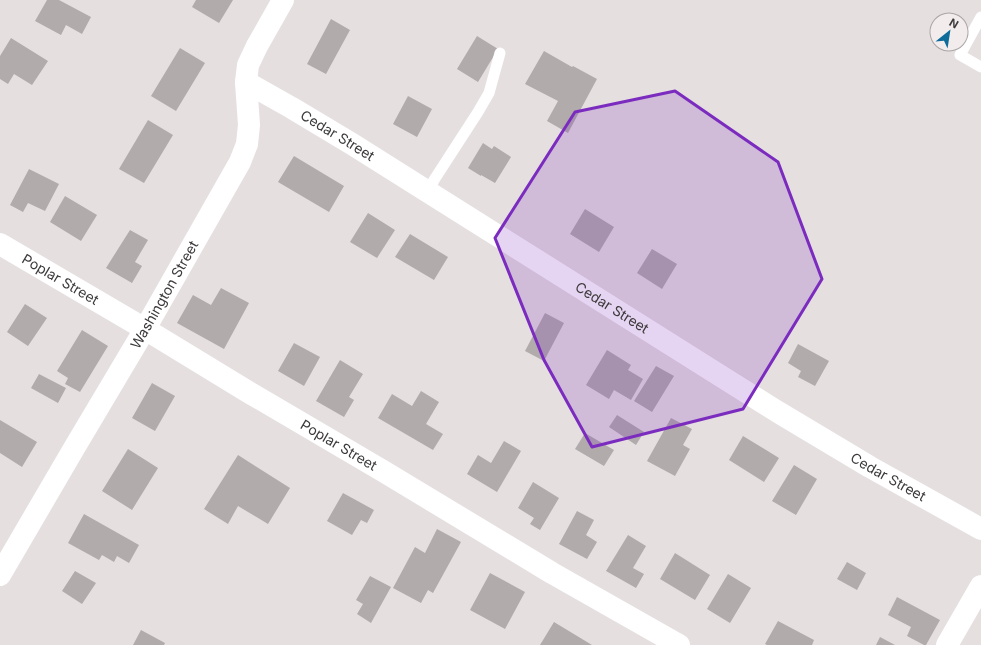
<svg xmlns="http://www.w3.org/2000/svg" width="981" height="645" font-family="Inter,sans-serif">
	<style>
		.building { fill: #b1abac }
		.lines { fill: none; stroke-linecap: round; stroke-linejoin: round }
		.lane { stroke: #fff; stroke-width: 11 }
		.street { stroke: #fff; stroke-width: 22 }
		.secondary { stroke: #fff; stroke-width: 22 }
		.marked { fill: #7b2cbf; fill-opacity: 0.2; stroke: #7b2cbf; stroke-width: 3; stroke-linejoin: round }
		.labels { text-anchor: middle; stroke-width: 4; stroke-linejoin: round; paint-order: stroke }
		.street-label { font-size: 14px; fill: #3d3a3b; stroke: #f2eced }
	</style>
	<rect width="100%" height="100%" fill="#e5dfe0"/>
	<path class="building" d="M 47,0 L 59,0 L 91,17 L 82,34 L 66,25 L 61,35 L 35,21 Z
		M 196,0 L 233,0 L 219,23 L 192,7 Z
		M 331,19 L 350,30 L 326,74 L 307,64 Z
		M 477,36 L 498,49 L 478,82 L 457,69 Z
		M 11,38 L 48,61 L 32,85 L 14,74 L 8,84 L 0,79 L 0,56 Z
		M 180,48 L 205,63 L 176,111 L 151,96 Z
		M 544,51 L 572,67 L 573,66 L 597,79 L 568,133 L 547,121 L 558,101 L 525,84 Z
		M 408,96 L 432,109 L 417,137 L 393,124 Z
		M 148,120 L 173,135 L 144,183 L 119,169 Z
		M 483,143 L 492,149 L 494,146 L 511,157 L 495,183 L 481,175 L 481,176 L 468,168 Z
		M 294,156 L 344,186 L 329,212 L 278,182 Z
		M 29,169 L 59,184 L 45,211 L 28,203 L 23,212 L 10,205 Z
		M 65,196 L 97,215 L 81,241 L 50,222 Z
		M 585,209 L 614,227 L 599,252 L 570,234 Z
		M 368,213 L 395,230 L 377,258 L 350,242 Z
		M 130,230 L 148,240 L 135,262 L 142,266 L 132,283 L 106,268 Z
		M 410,234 L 448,257 L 434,280 L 395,257 Z
		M 652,249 L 677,264 L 662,289 L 637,273 Z
		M 221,288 L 249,303 L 224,349 L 177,323 L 193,295 L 211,305 Z
		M 25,304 L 47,318 L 28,346 L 7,332 Z
		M 545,313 L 564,323 L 544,361 L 525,351 Z
		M 82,330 L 108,346 L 80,392 L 65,384 L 68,378 L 57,371 Z
		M 294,343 L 320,357 L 304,386 L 278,371 Z
		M 798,344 L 829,361 L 815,386 L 798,377 L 801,371 L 788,363 Z
		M 607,350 L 631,365 L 628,370 L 643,379 L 631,400 L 614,390 L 609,399 L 586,385 Z
		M 340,360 L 363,374 L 349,397 L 354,400 L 344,417 L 316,401 Z
		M 656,366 L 674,376 L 652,412 L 634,401 Z
		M 39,374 L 66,388 L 58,403 L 31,388 Z
		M 152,383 L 175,396 L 155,431 L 132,418 Z
		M 421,391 L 439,402 L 426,424 L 443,434 L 433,450 L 378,418 L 392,394 L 412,406 Z
		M 617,415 L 644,432 L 636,445 L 609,427 Z
		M 671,418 L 692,429 L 683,445 L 690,449 L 675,476 L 647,461 Z
		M 0,420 L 37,442 L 22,467 L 0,453 Z
		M 585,433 L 614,450 L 604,466 L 575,449 Z
		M 743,436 L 779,458 L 764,482 L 729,460 Z
		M 504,441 L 521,451 L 497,492 L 467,474 L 478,455 L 491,463 Z
		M 128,449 L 158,468 L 132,510 L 102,491 Z
		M 238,455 L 290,488 L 268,524 L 238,506 L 228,524 L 204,509 Z
		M 794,465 L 817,479 L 796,515 L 772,501 Z
		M 533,482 L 559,498 L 540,530 L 530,524 L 534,518 L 518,508 Z
		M 343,493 L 374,510 L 367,523 L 361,520 L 352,535 L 327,521 Z
		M 577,511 L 594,520 L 586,535 L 597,542 L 587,559 L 559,544 Z
		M 84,514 L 139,545 L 129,563 L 117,556 L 114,562 L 102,555 L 99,560 L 68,543 Z
		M 437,529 L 461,542 L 433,593 L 428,590 L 421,603 L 393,588 L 415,547 L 425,553 Z
		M 628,535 L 646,546 L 633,568 L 644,574 L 636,588 L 606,571 Z
		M 675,553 L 710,575 L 695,600 L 660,579 Z
		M 847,562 L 866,573 L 857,590 L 837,579 Z
		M 75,571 L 96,583 L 82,604 L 62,591 Z
		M 490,573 L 525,592 L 505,629 L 470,610 Z
		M 728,574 L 751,588 L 730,623 L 707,609 Z
		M 370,576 L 391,587 L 371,623 L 357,614 L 363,604 L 356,600 Z
		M 897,597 L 940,620 L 926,645 L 924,645 L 907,636 L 911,627 L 888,615 Z
		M 778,621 L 814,640 L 812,645 L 767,645 L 765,644 Z
		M 554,622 L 592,645 L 540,645 Z
		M 141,630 L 165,643 L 164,645 L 133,645 Z
		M 880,637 L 895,645 L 876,645 Z"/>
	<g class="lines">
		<path class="lane" d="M 981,17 L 960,55 L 981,67
			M 428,192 L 434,180 L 478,112 L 489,93 L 500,53"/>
		<g class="street">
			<path id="s1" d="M 246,82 L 292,108 L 352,144 L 778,412 L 870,467 L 981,529"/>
			<path id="s2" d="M 0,244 L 145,329 L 250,393 L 383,471 L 552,573 L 679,645"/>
			<path d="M 947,645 L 981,586"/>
		</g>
		<path class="secondary" id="s3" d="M 0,575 L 73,450 L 145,329 L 240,162 L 247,144 L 249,125 L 246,82 L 248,65 L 257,46 L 283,0"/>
	</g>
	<path class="marked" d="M 675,91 L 778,162 L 822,279 L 743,409 L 592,447 L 544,360 L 495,238 L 575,112 Z"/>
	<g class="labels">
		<g class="street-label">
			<text dy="5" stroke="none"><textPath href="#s1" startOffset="106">Cedar Street</textPath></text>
			<text dy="5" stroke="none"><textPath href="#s2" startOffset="70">Poplar Street</textPath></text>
			<text dy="5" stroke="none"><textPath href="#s3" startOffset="325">Washington Street</textPath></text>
			<text dy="5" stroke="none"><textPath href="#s1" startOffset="430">Cedar Street</textPath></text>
			<text dy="5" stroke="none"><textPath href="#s2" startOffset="394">Poplar Street</textPath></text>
			<text dy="5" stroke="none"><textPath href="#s1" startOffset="754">Cedar Street</textPath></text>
		</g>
	</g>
	<g transform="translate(949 32) rotate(30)"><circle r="19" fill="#f2eced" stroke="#aaa5a6"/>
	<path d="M0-3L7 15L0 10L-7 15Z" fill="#0d6c9a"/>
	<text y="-6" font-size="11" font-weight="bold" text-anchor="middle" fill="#3d3a3b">N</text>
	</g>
</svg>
